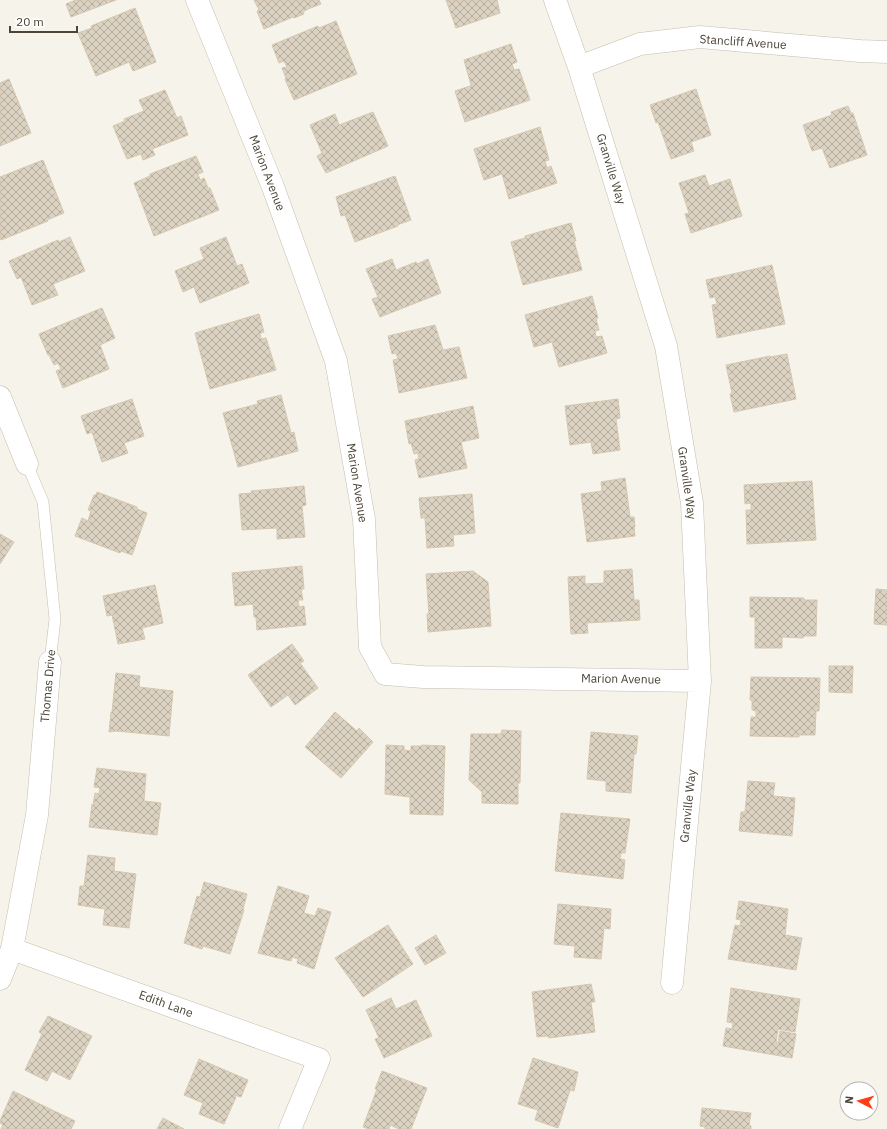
<svg xmlns="http://www.w3.org/2000/svg" width="887" height="1129" font-family="'IBM Plex Sans',sans-serif">
	<style>
		.building { fill: url(#building-cross-hatch); stroke: #d5c7b1 }
		.lines { fill: none; stroke-linecap: round; stroke-linejoin: round }
		.lane-casing { stroke: #c6beae; stroke-width: 12 }
		.street-casing { stroke: #c6beae; stroke-width: 23 }
		.lane { stroke: #fff; stroke-width: 11 }
		.street { stroke: #fff; stroke-width: 22 }
		.labels { text-anchor: middle; stroke-width: 3.5; stroke-linejoin: round; paint-order: stroke }
		.street-label { font-size: 12px; fill: #4b4437; stroke: #fff }
	</style>
	<defs>
		<pattern id="building-cross-hatch" width="8" height="8" patternUnits="userSpaceOnUse"><rect width="8" height="8" fill="#dcd2c1"/><path d="M0 0l8 8M0 8l8-8" fill="none" stroke="#b4ac9e"/></pattern>
	</defs>
	<rect width="100%" height="100%" fill="#f6f3ea"/>
	<path class="building" d="M 76,0 L 116,0 L 71,17 L 66,4 Z
		M 254,0 L 319,0 L 321,4 L 308,9 L 303,12 L 304,14 L 294,18 L 293,17 L 264,29 L 257,11 L 259,10 Z
		M 446,0 L 497,0 L 500,13 L 456,28 Z
		M 135,8 L 156,62 L 133,71 L 129,62 L 96,76 L 78,33 L 92,28 L 91,26 Z
		M 336,21 L 357,74 L 294,100 L 285,79 L 286,78 L 282,68 L 287,67 L 284,61 L 279,63 L 272,45 L 318,26 L 319,28 Z
		M 511,44 L 517,62 L 512,64 L 514,70 L 519,69 L 530,100 L 465,122 L 455,91 L 473,85 L 471,85 L 464,60 Z
		M 9,79 L 31,133 L 0,146 L 0,83 Z
		M 696,89 L 711,135 L 691,142 L 694,151 L 671,159 L 658,122 L 656,123 L 650,105 Z
		M 165,90 L 177,118 L 181,116 L 188,135 L 152,149 L 155,155 L 143,160 L 141,154 L 127,159 L 113,126 L 125,121 L 124,119 L 144,111 L 139,100 Z
		M 848,106 L 851,113 L 853,113 L 867,155 L 830,168 L 822,148 L 812,151 L 803,125 L 832,115 L 831,112 Z
		M 373,112 L 388,146 L 326,173 L 317,156 L 322,153 L 310,125 L 335,114 L 339,125 Z
		M 540,127 L 549,160 L 545,161 L 547,168 L 551,166 L 557,183 L 509,199 L 502,174 L 484,180 L 474,149 Z
		M 196,156 L 203,172 L 198,174 L 200,180 L 204,178 L 208,188 L 210,188 L 219,210 L 154,236 L 134,183 L 150,176 L 150,174 Z
		M 43,160 L 64,213 L 47,220 L 48,221 L 1,240 L 0,236 L 0,177 Z
		M 705,175 L 709,186 L 730,179 L 742,216 L 691,233 L 685,214 L 689,213 L 679,183 Z
		M 395,176 L 411,220 L 397,225 L 398,226 L 355,242 L 345,215 L 341,216 L 336,197 Z
		M 571,223 L 576,241 L 574,241 L 582,270 L 523,285 L 511,242 L 525,238 L 525,236 Z
		M 70,237 L 85,271 L 53,284 L 58,295 L 32,305 L 21,277 L 17,279 L 9,261 L 58,240 L 59,242 Z
		M 226,237 L 237,266 L 242,264 L 249,283 L 200,303 L 194,287 L 183,292 L 175,271 L 204,259 L 200,248 Z
		M 392,259 L 396,270 L 416,262 L 417,264 L 428,259 L 441,293 L 380,317 L 372,299 L 378,297 L 366,269 Z
		M 772,265 L 785,324 L 717,338 L 712,305 L 717,304 L 715,297 L 710,298 L 706,280 Z
		M 592,296 L 598,318 L 596,319 L 599,330 L 595,331 L 596,337 L 602,336 L 607,353 L 559,367 L 552,342 L 534,347 L 525,315 Z
		M 102,308 L 115,338 L 100,345 L 109,369 L 63,388 L 56,371 L 61,369 L 58,363 L 54,365 L 49,355 L 48,355 L 39,334 Z
		M 259,314 L 264,332 L 260,333 L 261,339 L 266,338 L 276,370 L 210,389 L 195,333 Z
		M 435,325 L 443,350 L 459,347 L 467,378 L 399,393 L 393,360 L 398,359 L 396,353 L 392,354 L 388,336 Z
		M 787,354 L 796,399 L 734,412 L 730,394 L 732,393 L 726,365 L 770,356 L 770,357 Z
		M 281,395 L 291,433 L 294,432 L 298,451 L 238,467 L 223,413 L 258,404 L 257,401 Z
		M 132,399 L 144,436 L 124,443 L 128,453 L 102,462 L 92,432 L 87,434 L 81,416 Z
		M 618,399 L 620,418 L 616,419 L 620,450 L 593,454 L 591,442 L 570,445 L 565,406 Z
		M 473,406 L 479,438 L 461,442 L 467,468 L 419,478 L 415,460 L 419,459 L 418,453 L 414,454 L 411,443 L 409,444 L 405,421 Z
		M 625,478 L 630,517 L 634,517 L 635,527 L 634,527 L 635,536 L 587,542 L 581,494 L 602,491 L 601,482 Z
		M 812,481 L 816,540 L 747,544 L 746,510 L 751,510 L 751,503 L 745,504 L 744,485 Z
		M 304,486 L 306,505 L 302,506 L 305,537 L 277,539 L 277,528 L 242,530 L 239,494 L 252,493 L 251,491 Z
		M 97,492 L 137,507 L 137,509 L 147,513 L 132,555 L 121,551 L 120,553 L 75,536 L 82,518 L 88,521 L 91,511 L 88,510 L 94,495 L 96,495 Z
		M 472,494 L 475,533 L 453,535 L 454,546 L 427,548 L 425,518 L 421,518 L 419,498 Z
		M 0,534 L 14,542 L 0,564 Z
		M 302,566 L 304,589 L 301,589 L 303,600 L 298,600 L 299,607 L 304,606 L 306,625 L 257,630 L 256,617 L 254,617 L 253,604 L 235,606 L 232,573 Z
		M 632,569 L 634,600 L 639,600 L 640,620 L 587,623 L 588,633 L 571,634 L 568,577 L 585,576 L 585,584 L 604,583 L 604,571 Z
		M 473,571 L 488,582 L 491,626 L 428,632 L 427,614 L 429,614 L 426,574 Z
		M 155,585 L 163,623 L 142,628 L 145,639 L 118,644 L 112,615 L 107,616 L 103,596 Z
		M 876,589 L 887,590 L 887,625 L 874,624 Z
		M 750,597 L 804,598 L 804,600 L 817,600 L 816,636 L 804,636 L 803,638 L 782,637 L 782,648 L 755,648 L 755,617 L 750,617 Z
		M 292,644 L 304,661 L 300,663 L 318,688 L 295,705 L 288,695 L 271,707 L 248,675 Z
		M 829,666 L 853,666 L 852,693 L 829,692 Z
		M 116,673 L 140,676 L 139,687 L 173,691 L 169,736 L 116,731 L 109,732 L 111,712 L 112,712 Z
		M 751,677 L 820,678 L 819,711 L 816,711 L 815,735 L 799,735 L 799,737 L 750,736 L 751,717 L 756,717 L 756,711 L 752,710 L 752,700 L 750,700 Z
		M 335,712 L 357,731 L 359,728 L 373,742 L 341,778 L 305,747 Z
		M 502,730 L 521,731 L 520,783 L 518,783 L 518,804 L 482,803 L 482,792 L 469,780 L 471,734 L 501,734 Z
		M 591,732 L 638,736 L 636,754 L 634,754 L 631,793 L 606,791 L 606,781 L 587,779 Z
		M 386,745 L 404,746 L 404,750 L 411,751 L 411,746 L 422,746 L 422,745 L 445,746 L 443,815 L 410,814 L 410,797 L 385,794 Z
		M 97,768 L 146,774 L 144,801 L 161,803 L 157,835 L 89,827 L 92,804 L 93,805 L 95,793 L 99,794 L 100,788 L 94,787 Z
		M 748,781 L 775,783 L 773,796 L 795,798 L 792,836 L 739,831 L 741,812 L 745,812 Z
		M 561,813 L 630,819 L 625,853 L 621,853 L 620,859 L 625,860 L 623,879 L 555,871 Z
		M 88,855 L 115,858 L 114,871 L 136,874 L 129,928 L 103,925 L 105,909 L 78,905 L 80,886 L 84,886 Z
		M 204,882 L 247,894 L 243,909 L 244,910 L 230,954 L 203,946 L 202,949 L 184,943 L 197,896 L 200,897 Z
		M 278,886 L 309,896 L 304,913 L 315,916 L 318,908 L 331,912 L 314,969 L 297,963 L 298,959 L 292,957 L 291,961 L 258,953 Z
		M 739,901 L 788,909 L 785,935 L 802,938 L 796,970 L 728,959 L 735,925 L 740,926 L 741,920 L 736,919 Z
		M 558,904 L 611,909 L 610,929 L 604,928 L 601,959 L 574,957 L 575,946 L 554,944 Z
		M 388,925 L 413,964 L 363,997 L 335,958 Z
		M 436,935 L 446,953 L 425,965 L 415,948 Z
		M 591,984 L 595,1002 L 591,1002 L 595,1032 L 549,1038 L 548,1036 L 537,1037 L 532,992 Z
		M 731,988 L 800,999 L 795,1032 L 778,1029 L 776,1042 L 778,1043 L 780,1031 L 796,1034 L 792,1058 L 723,1046 L 726,1028 L 732,1029 L 733,1023 L 727,1022 Z
		M 391,998 L 396,1009 L 416,1000 L 432,1036 L 384,1058 L 375,1039 L 379,1038 L 366,1010 Z
		M 48,1016 L 92,1036 L 70,1080 L 52,1071 L 47,1081 L 25,1070 L 42,1034 L 39,1032 Z
		M 533,1058 L 578,1072 L 574,1091 L 570,1090 L 558,1128 L 535,1120 L 538,1110 L 518,1104 Z
		M 199,1059 L 248,1080 L 241,1097 L 234,1095 L 234,1096 L 236,1097 L 224,1124 L 199,1114 L 203,1103 L 184,1095 Z
		M 382,1071 L 427,1088 L 411,1129 L 399,1129 L 390,1125 L 389,1129 L 369,1129 L 363,1127 L 377,1089 L 375,1089 Z
		M 13,1091 L 75,1121 L 71,1129 L 1,1129 L 3,1125 L 0,1123 L 0,1121 Z
		M 702,1108 L 751,1113 L 749,1125 L 751,1126 L 751,1129 L 705,1129 L 705,1127 L 700,1126 Z
		M 163,1118 L 184,1129 L 157,1129 Z"/>
	<g class="lines">
		<g class="lane-casing">
			<path id="lane" d="M 27,464 L 43,502 L 55,619 L 50,662"/>
		</g>
		<g class="street-casing">
			<path id="street" d="M 197,0 L 273,187 L 336,361 L 364,519 L 370,647 L 385,674 L 423,677 L 700,681
				M 555,0 L 579,67 L 666,346 L 692,503 L 700,681 L 672,983
				M 579,67 L 640,44 L 700,37 L 860,51 L 887,52
				M 0,397 L 27,464
				M 12,949 L 319,1059 L 290,1129
				M 0,979 L 12,949 L 37,815 L 50,662"/>
		</g>
		<use href="#lane" class="lane"/>
		<use href="#street" class="street"/>
	</g>
	<g class="labels">
		<g class="street-label">
			<text transform="translate(743 42) rotate(4)" y="4">Stancliff Avenue</text>
			<text transform="translate(611 169) rotate(73)" y="4">Granville Way</text>
			<text transform="translate(267 173) rotate(69)" y="4">Marion Avenue</text>
			<text transform="translate(357 483) rotate(81)" y="4">Marion Avenue</text>
			<text transform="translate(687 483) rotate(82)" y="4">Granville Way</text>
			<text transform="translate(621 679) rotate(1)" y="4">Marion Avenue</text>
			<text transform="translate(48 686) rotate(-85)" y="4">Thomas Drive</text>
			<text transform="translate(688 806) rotate(-84)" y="4">Granville Way</text>
			<text transform="translate(166 1004) rotate(20)" y="4">Edith Lane</text>
		</g>
	</g>
	<g transform="translate(859 1101) rotate(276)"><circle r="19" fill="#ffffff" stroke="#b7b4af"/>
	<path d="M0-3L7 15L0 10L-7 15Z" fill="#ff3e18"/>
	<text y="-6" font-size="11" font-weight="bold" text-anchor="middle" fill="#4b4437">N</text>
	</g>
	<path d="M10 26v6h67v-6" fill="none" stroke="#4b4437" stroke-width="2"/>
	<text x="16" y="26" font-size="12" fill="#4b4437" stroke="#ffffff" stroke-width="3" paint-order="stroke">20 m</text>
</svg>
